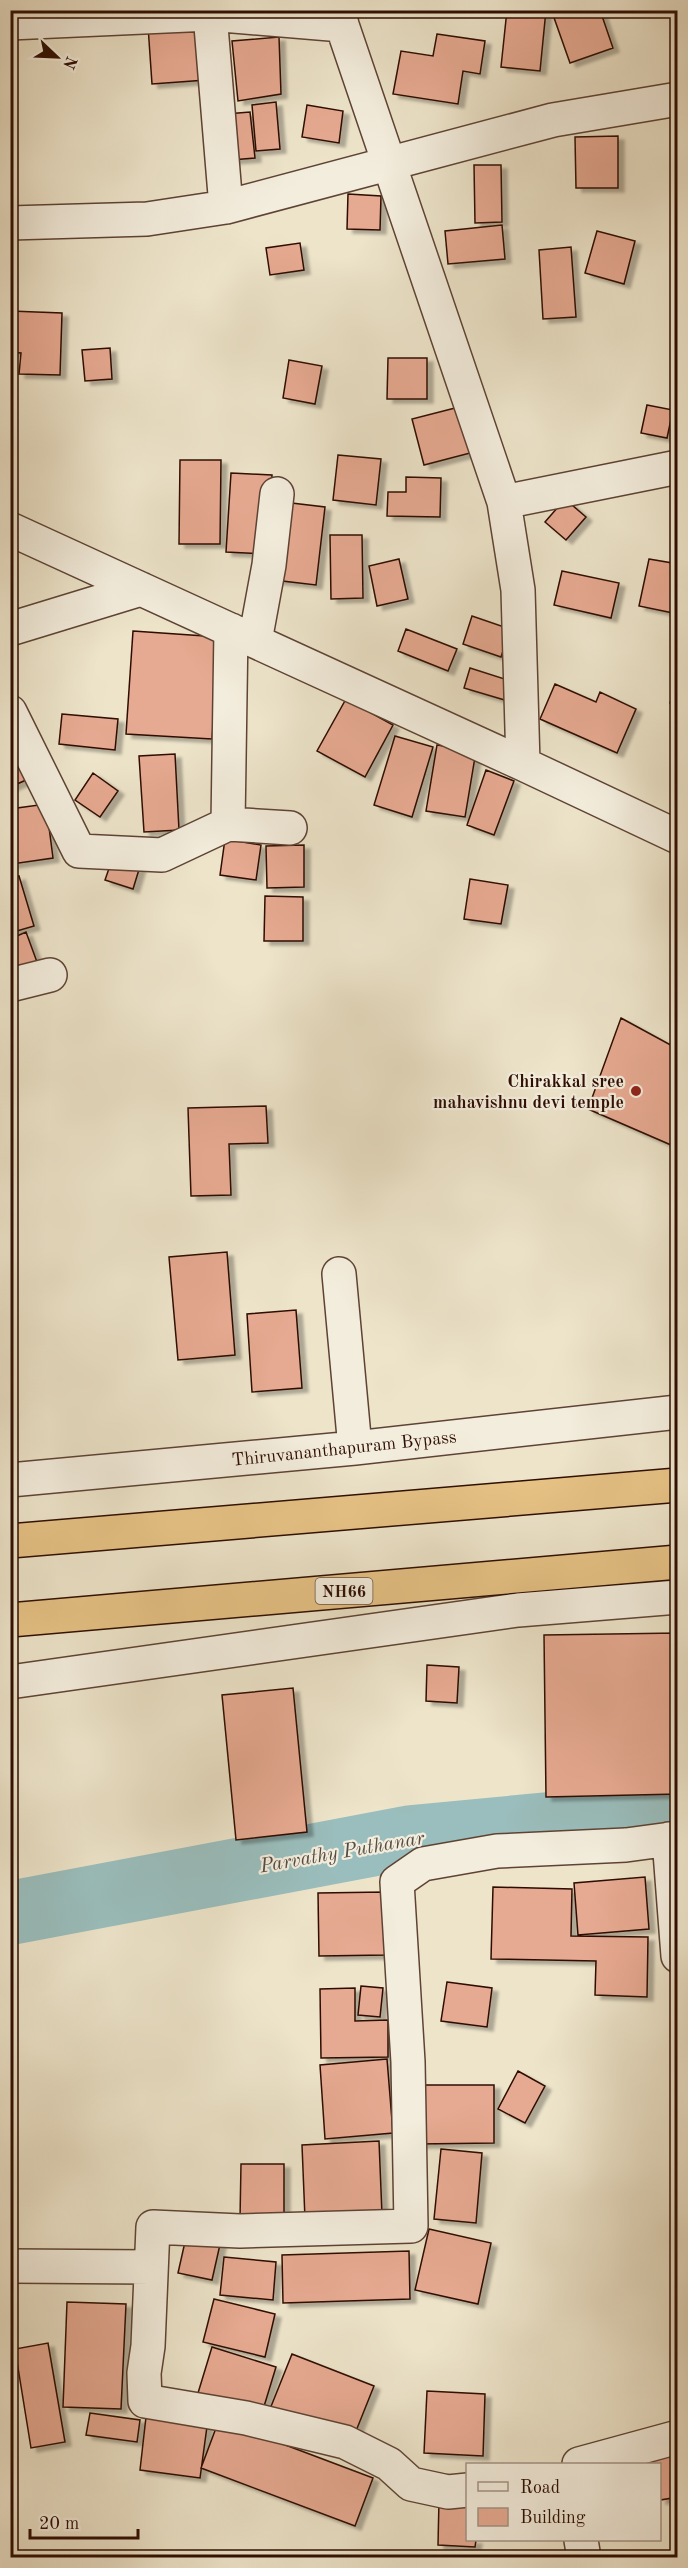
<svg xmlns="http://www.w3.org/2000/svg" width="688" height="2568" font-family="'Old Standard TT',serif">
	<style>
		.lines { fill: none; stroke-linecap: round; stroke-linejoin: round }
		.river { stroke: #9abebd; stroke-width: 64 }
		.building { fill: #e6a991; stroke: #2e0d02; stroke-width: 1.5; filter: url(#shadow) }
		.minor-casing { stroke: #5e4334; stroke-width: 36 }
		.highway-casing { stroke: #2e0d02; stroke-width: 36 }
		.minor { stroke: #f3eddd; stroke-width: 33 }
		.highway { stroke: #e6c285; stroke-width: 33 }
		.poi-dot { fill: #8f2418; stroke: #f3eddd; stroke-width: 2 }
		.labels { text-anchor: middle; stroke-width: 4.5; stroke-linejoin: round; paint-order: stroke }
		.shield { fill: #f3eddd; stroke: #695044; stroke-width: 1.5 }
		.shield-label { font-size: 16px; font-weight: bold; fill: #2e0d02 }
		.poi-label { font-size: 18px; font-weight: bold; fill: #2e0d02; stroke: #f3eddd; text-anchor: end }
		.street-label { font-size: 18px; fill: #2e0d02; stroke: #f3eddd }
		.water-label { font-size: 20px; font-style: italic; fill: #544b43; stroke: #f3eddd }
	</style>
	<defs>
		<filter id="shadow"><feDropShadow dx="6" dy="4" stdDeviation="1.5" flood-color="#0004"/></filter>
	</defs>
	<rect width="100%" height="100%" fill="#ede4ca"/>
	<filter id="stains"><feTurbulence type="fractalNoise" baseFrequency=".00333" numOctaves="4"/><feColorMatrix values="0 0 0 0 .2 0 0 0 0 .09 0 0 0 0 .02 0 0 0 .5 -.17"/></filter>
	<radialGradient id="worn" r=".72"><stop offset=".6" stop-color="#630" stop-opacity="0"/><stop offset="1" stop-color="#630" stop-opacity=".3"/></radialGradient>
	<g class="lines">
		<path class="river" d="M 10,1913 L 412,1837 L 678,1812"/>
	</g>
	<path class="building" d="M 507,10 L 546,10 L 540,71 L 501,67 Z
		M 556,10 L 600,10 L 613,48 L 570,63 L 552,12 Z
		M 203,23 L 206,80 L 152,84 L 148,26 Z
		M 437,34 L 485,41 L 480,74 L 463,71 L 458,104 L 393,94 L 401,51 L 433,56 Z
		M 279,37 L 281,94 L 238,101 L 232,41 Z
		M 276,102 L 280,149 L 256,151 L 252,105 Z
		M 307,105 L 343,111 L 339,143 L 302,137 Z
		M 250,112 L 255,158 L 231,160 L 226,114 Z
		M 618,136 L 618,188 L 576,188 L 575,137 Z
		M 474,165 L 501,165 L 502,222 L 475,223 Z
		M 348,194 L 381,196 L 380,230 L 347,229 Z
		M 502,225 L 505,259 L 448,264 L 445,231 Z
		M 597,231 L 635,241 L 624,284 L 585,273 Z
		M 300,243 L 304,270 L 270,275 L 266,248 Z
		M 571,247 L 576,317 L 543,319 L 539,250 Z
		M 10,311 L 62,313 L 60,375 L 19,374 L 21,353 L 10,352 Z
		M 110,348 L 112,379 L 85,381 L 82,350 Z
		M 388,358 L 427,358 L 427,399 L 387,399 Z
		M 289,360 L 322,366 L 315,404 L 283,398 Z
		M 647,405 L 673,410 L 667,438 L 641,433 Z
		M 463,406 L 474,452 L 424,465 L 412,419 Z
		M 338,455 L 381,459 L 376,505 L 333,500 Z
		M 180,460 L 221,460 L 220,544 L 179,544 Z
		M 231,473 L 272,475 L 269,554 L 226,552 Z
		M 406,477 L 441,478 L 440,517 L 387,516 L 388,492 L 406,492 Z
		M 565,499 L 586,517 L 566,540 L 545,522 Z
		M 283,502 L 325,507 L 316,585 L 274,580 Z
		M 330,535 L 362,535 L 363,598 L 331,599 Z
		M 399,559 L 408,599 L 377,606 L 369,566 Z
		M 649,559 L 678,564 L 678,614 L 639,606 Z
		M 562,571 L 619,583 L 611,618 L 554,605 Z
		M 472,616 L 510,629 L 501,657 L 463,644 Z
		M 406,629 L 457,649 L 448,671 L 398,651 Z
		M 133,631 L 219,637 L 212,739 L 126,734 Z
		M 470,668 L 514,682 L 508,701 L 464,688 Z
		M 678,678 L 678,705 L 670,703 Z
		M 555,684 L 596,702 L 600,692 L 636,709 L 617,753 L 540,719 Z
		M 346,699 L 393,725 L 365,777 L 317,751 Z
		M 62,714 L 118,719 L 115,750 L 59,744 Z
		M 395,736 L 433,747 L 412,817 L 374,805 Z
		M 437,745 L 476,751 L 465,817 L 426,811 Z
		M 23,754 L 33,777 L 10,787 L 10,760 Z
		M 175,754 L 179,830 L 144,832 L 139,756 Z
		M 486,770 L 514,781 L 494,835 L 467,825 Z
		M 93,773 L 118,791 L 100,817 L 75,800 Z
		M 46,804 L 53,858 L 12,864 L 10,809 Z
		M 225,839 L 261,845 L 256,880 L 220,875 Z
		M 304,845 L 304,887 L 267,888 L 266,846 Z
		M 114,854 L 141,863 L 133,889 L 105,880 Z
		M 19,876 L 34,926 L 10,933 L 10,879 Z
		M 470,879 L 508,885 L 501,924 L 464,919 Z
		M 265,896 L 303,897 L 303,941 L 264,941 Z
		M 26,932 L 37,962 L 10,972 L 10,939 Z
		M 621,1018 L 678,1049 L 678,1148 L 588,1109 Z
		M 266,1106 L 268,1143 L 229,1144 L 231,1195 L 191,1196 L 188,1108 Z
		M 227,1252 L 235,1355 L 178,1360 L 169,1257 Z
		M 296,1310 L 302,1388 L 252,1392 L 247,1314 Z
		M 678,1633 L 678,1794 L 546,1797 L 544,1635 Z
		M 427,1665 L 459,1667 L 457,1703 L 426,1701 Z
		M 293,1688 L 307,1832 L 236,1840 L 222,1695 Z
		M 645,1877 L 649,1929 L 578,1935 L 574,1883 Z
		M 493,1887 L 572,1889 L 571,1936 L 648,1937 L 647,1997 L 595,1995 L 596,1961 L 491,1959 Z
		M 385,1892 L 386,1955 L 319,1956 L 318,1893 Z
		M 447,1982 L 492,1988 L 487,2027 L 441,2021 Z
		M 361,1986 L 383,1988 L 380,2017 L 358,2015 Z
		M 355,1988 L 355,2021 L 388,2020 L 388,2057 L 321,2058 L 320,1989 Z
		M 387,2059 L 393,2133 L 325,2139 L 320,2065 Z
		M 518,2071 L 545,2086 L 525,2123 L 498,2109 Z
		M 418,2085 L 494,2085 L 494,2143 L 418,2144 Z
		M 379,2141 L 382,2215 L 305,2219 L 302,2145 Z
		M 441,2149 L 482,2153 L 476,2223 L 434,2219 Z
		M 241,2164 L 284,2164 L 284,2219 L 240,2219 Z
		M 429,2229 L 491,2243 L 478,2304 L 415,2290 Z
		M 187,2233 L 221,2240 L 212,2280 L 178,2273 Z
		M 409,2251 L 410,2299 L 283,2303 L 282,2255 Z
		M 224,2257 L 276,2262 L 273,2300 L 220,2295 Z
		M 214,2299 L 275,2314 L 265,2357 L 203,2342 Z
		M 67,2302 L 126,2304 L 121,2409 L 63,2407 Z
		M 48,2343 L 65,2442 L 31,2448 L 15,2349 Z
		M 212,2347 L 276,2367 L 262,2413 L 198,2393 Z
		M 292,2354 L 374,2386 L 352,2441 L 270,2409 Z
		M 427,2391 L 485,2394 L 483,2456 L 424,2453 Z
		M 90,2413 L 140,2420 L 137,2442 L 86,2435 Z
		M 146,2417 L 208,2419 L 200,2478 L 140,2470 Z
		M 219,2420 L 373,2478 L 355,2526 L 201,2468 Z
		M 678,2447 L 678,2497 L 660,2500 L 660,2464 L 621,2464 Z
		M 439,2500 L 468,2500 L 468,2540 L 476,2540 L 475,2547 L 438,2545 Z"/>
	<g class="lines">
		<g class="minor-casing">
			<path id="minor" d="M 339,10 L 342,25 L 504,502 L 518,590 L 523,764
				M 210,14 L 226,207
				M 10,23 L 210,14 L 342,25
				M 10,223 L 147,219 L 226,207 L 553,120 L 678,99
				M 504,502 L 678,467
				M 10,529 L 523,764 L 678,837
				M 10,629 L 141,589
				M 255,641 L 269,565 L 277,494
				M 10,712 L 79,851 L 162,855 L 228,824 L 290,828
				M 228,824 L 231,630
				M 10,985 L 50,975
				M 339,1274 L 355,1448
				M 10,1480 L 355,1448 L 678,1412
				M 10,1682 L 518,1610 L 678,1597
				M 669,1839 L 678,1956
				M 10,2266 L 151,2267
				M 579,2464 L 678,2437
				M 468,2490 L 448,2492 L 411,2484 L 389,2464 L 345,2442 L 246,2418 L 145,2401 L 144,2373 L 148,2346 L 153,2227 L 240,2231 L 411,2226 L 408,2062 L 397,1882 L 423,1864 L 497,1851 L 626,1845 L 678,1838
				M 581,2540 L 584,2558"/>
		</g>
		<g class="highway-casing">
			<path id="highway" d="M 10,1541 L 678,1485
				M 10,1620 L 678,1562"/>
		</g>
		<use href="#minor" class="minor"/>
		<use href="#highway" class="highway"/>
	</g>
	<circle class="poi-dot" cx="636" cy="1091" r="6"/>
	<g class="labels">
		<rect class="shield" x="315.5" y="1578" width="57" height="26" rx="4.5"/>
		<g class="shield-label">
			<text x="344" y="1597">NH66</text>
		</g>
		<g class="poi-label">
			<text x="624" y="1087">Chirakkal sree<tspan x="624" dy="21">mahavishnu devi temple</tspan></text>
		</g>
		<g class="street-label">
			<text transform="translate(344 1448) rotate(-6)" y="6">Thiruvananthapuram Bypass</text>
		</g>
		<g class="water-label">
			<text transform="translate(342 1851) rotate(-10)" y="7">Parvathy Puthanar</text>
		</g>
	</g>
	<rect width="688" height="2568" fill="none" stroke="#ede4ca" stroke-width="36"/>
	<rect x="12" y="12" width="664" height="2544" fill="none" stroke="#2e0d02" stroke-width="3"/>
	<rect x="18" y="18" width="652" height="2532" fill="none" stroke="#2e0d02" stroke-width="1.5"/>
	<rect x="466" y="2463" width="195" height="78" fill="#f3eddd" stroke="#a49385" stroke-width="1.5"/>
	<rect x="478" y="2482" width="30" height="9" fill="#f3eddd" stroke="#a49385" stroke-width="1.5"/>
	<text x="520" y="2493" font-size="18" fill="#2e0d02">Road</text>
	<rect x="478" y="2508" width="30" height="18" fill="#e6a991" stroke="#a49385" stroke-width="1.5"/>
	<text x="520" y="2523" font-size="18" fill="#2e0d02">Building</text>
	<g transform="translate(57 57) rotate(113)" stroke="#f3eddd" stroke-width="4.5" paint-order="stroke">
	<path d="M0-4.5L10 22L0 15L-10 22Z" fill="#2e0d02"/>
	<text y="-9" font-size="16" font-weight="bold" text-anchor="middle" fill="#2e0d02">N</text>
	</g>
	<path d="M30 2529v9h108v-9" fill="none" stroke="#2e0d02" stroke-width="3"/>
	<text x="39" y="2529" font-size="18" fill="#2e0d02" stroke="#f3eddd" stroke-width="4.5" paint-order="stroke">20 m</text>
	<rect width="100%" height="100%" filter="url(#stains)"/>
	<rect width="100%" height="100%" fill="url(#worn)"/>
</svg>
